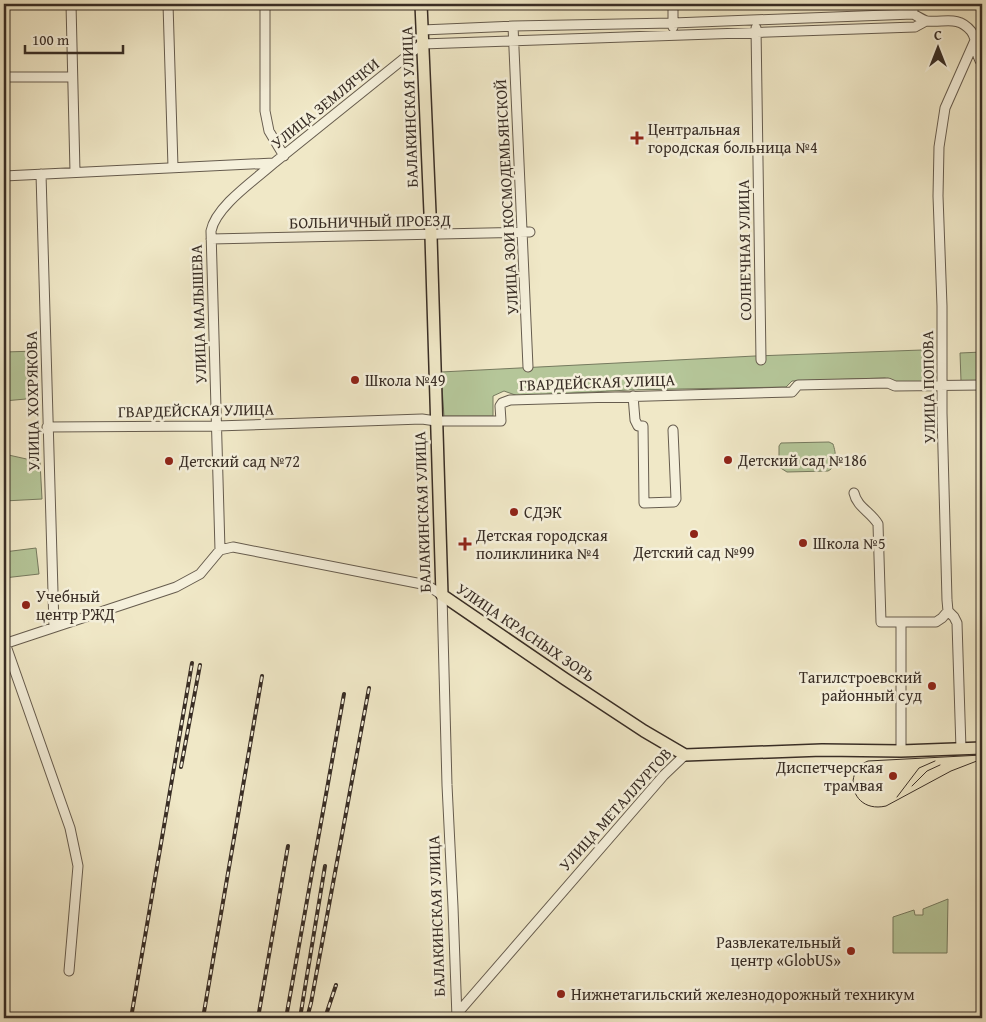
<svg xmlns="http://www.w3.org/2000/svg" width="986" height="1022" font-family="'Gentium Book Plus',serif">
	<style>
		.green { fill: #b5c699; stroke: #767a5f }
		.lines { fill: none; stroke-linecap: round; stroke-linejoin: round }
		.minor-casing { stroke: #665c4e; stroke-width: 11 }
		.major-casing { stroke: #382d25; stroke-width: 14 }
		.minor { stroke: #f5f0db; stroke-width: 9 }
		.major { stroke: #f0e8c7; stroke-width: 11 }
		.tram { stroke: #382d25; stroke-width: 1 }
		.rail-casing { stroke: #382d25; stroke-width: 4 }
		.rail { stroke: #f5f0db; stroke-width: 2; stroke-dasharray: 5.5; stroke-linecap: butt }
		.poi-dot { fill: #8f2418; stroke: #f5f0db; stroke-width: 2 }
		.labels { text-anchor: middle; stroke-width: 5; stroke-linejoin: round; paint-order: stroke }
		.street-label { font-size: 16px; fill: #382d25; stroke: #f5f0db }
		.poi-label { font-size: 16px; fill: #382d25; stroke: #f5f0db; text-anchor: start }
	</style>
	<rect width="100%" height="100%" fill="#f0e8c7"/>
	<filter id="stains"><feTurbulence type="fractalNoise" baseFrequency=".004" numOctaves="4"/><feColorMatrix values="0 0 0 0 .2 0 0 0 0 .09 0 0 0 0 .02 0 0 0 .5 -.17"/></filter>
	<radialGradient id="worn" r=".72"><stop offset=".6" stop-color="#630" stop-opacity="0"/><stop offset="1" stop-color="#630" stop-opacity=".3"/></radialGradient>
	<path class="green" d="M 922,350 L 923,381 L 902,385 L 885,378 L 792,381 L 786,387 L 629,390 L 518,396 L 504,391 L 493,396 L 493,416 L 444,416 L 441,372 L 755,356 Z
		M 38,351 L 38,386 L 26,399 L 4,401 L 4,352 Z
		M 982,352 L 982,381 L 961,381 L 960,353 Z
		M 829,442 L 833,444 C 836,453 838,466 828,471 L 787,472 L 779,467 L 779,446 L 781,443 Z
		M 4,454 L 40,462 L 42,499 L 4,501 Z
		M 36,548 L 39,574 L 4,578 L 4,552 Z
		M 948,899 L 947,953 L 893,953 L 893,917 L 914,910 L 915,915 L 923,915 L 923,909 Z"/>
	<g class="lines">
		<g class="minor-casing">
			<path id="minor" d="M 71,4 L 75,172
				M 168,4 L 173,167
				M 265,4 L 265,111 L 269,131 L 284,156
				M 673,4 L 673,27
				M 913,14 L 913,4
				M 513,26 L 528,367
				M 756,28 L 761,360
				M 422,30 L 513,26 L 673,23 L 913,14 C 917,16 923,20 927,21 C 944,23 958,15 971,31 C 979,41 974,55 982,63
				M 4,77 L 72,77
				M 41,174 C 46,325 49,476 54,627
				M 4,176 L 274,163 L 422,44 L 915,27 L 926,21
				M 211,239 L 530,232
				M 633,396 L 635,420 L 638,426 L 643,426 L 644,503 L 674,502 L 676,499 L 673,430
				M 47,427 L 216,426 L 422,419 L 436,421 L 501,421 L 500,406 L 502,403 L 510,400 L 792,392 L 798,385 L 888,383 L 895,386 L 982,385
				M 854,493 C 857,507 871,512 878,524 L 881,622 L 936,622 L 942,618 L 948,611
				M 220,550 L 211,231 C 216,206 255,180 274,163
				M 901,623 L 901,751
				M 5,643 L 70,828 L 78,866 L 69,971
				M 4,644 L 176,587 L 200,574 L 220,550 L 233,547 L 427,585 L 442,595 L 447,785 L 453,907 L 457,1018
				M 961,749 L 957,623 L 954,617 L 948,611 L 947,600 L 942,413 L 942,306 L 938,196 L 939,147 L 945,108 L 976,38 L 982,32
				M 455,1016 L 664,775 L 685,755"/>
		</g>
		<g class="major-casing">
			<path id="major" d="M 421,4 L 431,236 L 442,595 L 565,679 L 644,731 L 685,755 L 822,750 L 901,751 L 982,748"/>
		</g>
		<use href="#minor" class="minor"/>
		<use href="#major" class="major"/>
		<path class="tram" d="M 982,755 L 868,761 C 842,771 851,814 886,806 L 951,771 L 982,759
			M 912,786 L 927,771 L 940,765
			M 897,797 L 919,768 L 935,761"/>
		<g class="rail-casing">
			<path id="rail" d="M 181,767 L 200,665
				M 131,1018 L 192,663
				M 203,1018 L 262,676
				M 258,1018 L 288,846
				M 286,1018 L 344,694
				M 300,1018 L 325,866
				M 307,1018 L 311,1003 L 369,688
				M 325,1018 L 336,985"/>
		</g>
		<use href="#rail" class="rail"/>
	</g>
	<g class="poi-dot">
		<path d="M634.5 130.5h5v5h5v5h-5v5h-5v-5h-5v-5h5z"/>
		<circle cx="355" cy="380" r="5"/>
		<circle cx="728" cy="460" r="5"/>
		<circle cx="169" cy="461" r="5"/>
		<circle cx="514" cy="512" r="5"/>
		<circle cx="694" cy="534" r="5"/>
		<circle cx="803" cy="543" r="5"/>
		<path d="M462.5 536.5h5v5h5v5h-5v5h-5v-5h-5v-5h5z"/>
		<circle cx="26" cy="605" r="5"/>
		<circle cx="932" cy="686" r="5"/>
		<circle cx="893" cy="776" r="5"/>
		<circle cx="851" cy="951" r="5"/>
		<circle cx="561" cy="994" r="5"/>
	</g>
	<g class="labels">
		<g class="street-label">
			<text transform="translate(325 103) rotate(-39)" y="6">УЛИЦА ЗЕМЛЯЧКИ</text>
			<text transform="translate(409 107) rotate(-92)" y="6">БАЛАКИНСКАЯ УЛИЦА</text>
			<text transform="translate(506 197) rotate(-93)" y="6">УЛИЦА ЗОИ КОСМОДЕМЬЯНСКОЙ</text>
			<text transform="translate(370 221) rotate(-1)" y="6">БОЛЬНИЧНЫЙ ПРОЕЗД</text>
			<text transform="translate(744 250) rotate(-91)" y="6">СОЛНЕЧНАЯ УЛИЦА</text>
			<text transform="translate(198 314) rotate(-92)" y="6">УЛИЦА МАЛЫШЕВА</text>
			<text transform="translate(597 382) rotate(-2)" y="6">ГВАРДЕЙСКАЯ УЛИЦА</text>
			<text transform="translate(928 387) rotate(-91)" y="6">УЛИЦА ПОПОВА</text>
			<text transform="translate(32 401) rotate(-91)" y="6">УЛИЦА ХОХРЯКОВА</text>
			<text transform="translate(196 410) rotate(-1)" y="6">ГВАРДЕЙСКАЯ УЛИЦА</text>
			<text transform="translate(422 512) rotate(-92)" y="6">БАЛАКИНСКАЯ УЛИЦА</text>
			<text transform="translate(526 632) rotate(34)" y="6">УЛИЦА КРАСНЫХ ЗОРЬ</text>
			<text transform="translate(615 809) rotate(-48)" y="6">УЛИЦА МЕТАЛЛУРГОВ</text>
			<text transform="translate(436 916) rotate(-92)" y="6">БАЛАКИНСКАЯ УЛИЦА</text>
		</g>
		<g class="poi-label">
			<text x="648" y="135">Центральная<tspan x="648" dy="18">городская больница №4</tspan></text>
			<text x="365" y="386">Школа №49</text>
			<text x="738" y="466">Детский сад №186</text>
			<text x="179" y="467">Детский сад №72</text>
			<text x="524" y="518">СДЭК</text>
			<text x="476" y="541">Детская городская<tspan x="476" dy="18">поликлиника №4</tspan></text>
			<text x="813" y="549">Школа №5</text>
			<text x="694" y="558" text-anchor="middle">Детский сад №99</text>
			<text x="36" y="602">Учебный<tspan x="36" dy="18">центр РЖД</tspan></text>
			<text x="922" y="683" text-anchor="end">Тагилстроевский<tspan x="922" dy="18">районный суд</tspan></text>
			<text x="883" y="773" text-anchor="end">Диспетчерская<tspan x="883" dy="18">трамвая</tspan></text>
			<text x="841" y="948" text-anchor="end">Развлекательный<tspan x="841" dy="18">центр «GlobUS»</tspan></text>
			<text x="571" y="1000">Нижнетагильский железнодорожный техникум</text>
		</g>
	</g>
	<rect width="986" height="1022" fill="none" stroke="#f0e8c7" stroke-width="20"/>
	<rect x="5" y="5" width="976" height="1012" fill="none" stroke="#382d25" stroke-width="2.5"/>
	<rect x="10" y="10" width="966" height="1002" fill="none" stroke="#382d25"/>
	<g transform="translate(938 48)" stroke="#f5f0db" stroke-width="4" paint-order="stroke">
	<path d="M0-4L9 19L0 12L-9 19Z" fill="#382d25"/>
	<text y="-8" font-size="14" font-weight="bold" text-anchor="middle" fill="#382d25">С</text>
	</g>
	<path d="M25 45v8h98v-8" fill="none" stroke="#382d25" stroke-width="2.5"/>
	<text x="32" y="45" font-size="15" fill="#382d25" stroke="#f5f0db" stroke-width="4" paint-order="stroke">100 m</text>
	<rect width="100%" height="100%" filter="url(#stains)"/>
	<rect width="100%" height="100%" fill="url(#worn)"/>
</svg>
